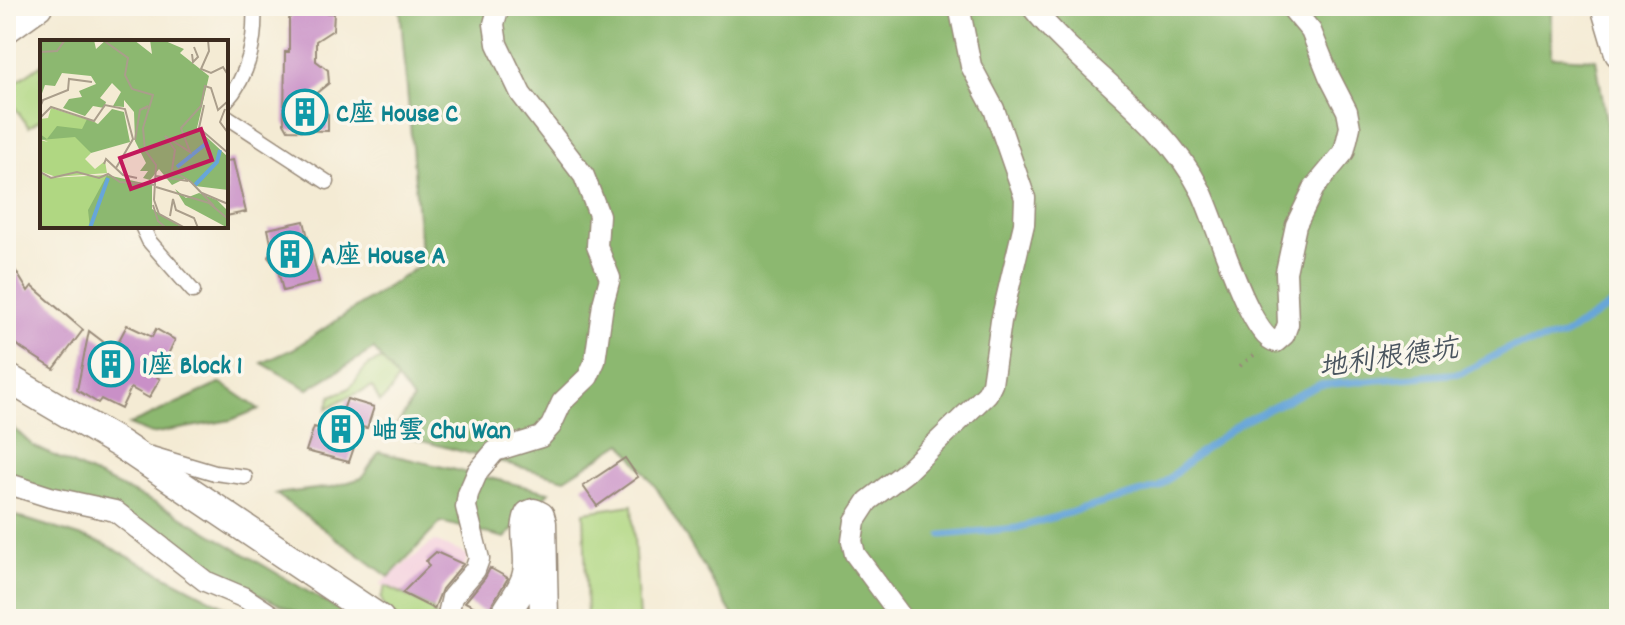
<svg xmlns="http://www.w3.org/2000/svg" width="1625" height="625" font-family="Dekko,'LXGW WenKai TC',sans-serif">
	<style>
		.built { fill: #f4cfde }
		.green { fill: #b0d782; stroke: #768050; stroke-width: 2 }
		.forest { fill: #8cb870; stroke: #647147; stroke-width: 2 }
		.lines { fill: none; stroke-linecap: round; stroke-linejoin: round }
		.stream { stroke: #67a6d9; stroke-width: 7 }
		.building { fill: #c990c7 }
		.service-casing { stroke: #988a79; stroke-width: 17 }
		.pedestrian-casing { stroke: #988a79; stroke-width: 23 }
		.minor-casing { stroke: #988a79; stroke-width: 31 }
		.path { stroke: #988a79; stroke-width: 4; stroke-dasharray: 2 6; stroke-linecap: butt }
		.service { stroke: #fff; stroke-width: 14 }
		.pedestrian { stroke: #fff; stroke-width: 20 }
		.minor { stroke: #fff; stroke-width: 28 }
		.labels { text-anchor: middle; stroke-width: 7; stroke-linejoin: round; paint-order: stroke }
		.culture-label { font-size: 26px; font-weight: bold; fill: #0d838f; stroke: #fbf7ec; text-anchor: start }
		.water-label { font-size: 28px; font-style: italic; fill: #4a555f; stroke: #fbf7ec }
		.inset-river { fill: none; stroke: #67a6d9; stroke-width: 4 }
		.inset-road { fill: none; stroke: #aa9e8b; stroke-width: 2 }
		.view { fill: #c2185b; fill-opacity: 0.15; stroke: #c2185b; stroke-width: 4 }
		.inset-edge { fill: none; stroke: #3b2a1e; stroke-width: 4 }
	</style>
	<rect width="100%" height="100%" fill="#fbf7ec"/>
	<filter id="ink" filterUnits="userSpaceOnUse"><feTurbulence type="fractalNoise" baseFrequency=".0125" numOctaves="2"/><feDisplacementMap in="SourceGraphic" scale="16" xChannelSelector="R" yChannelSelector="G"/><feConvolveMatrix kernelMatrix="1 2 1 2 8 2 1 2 1" color-interpolation-filters="sRGB"/></filter>
	<filter id="wash" filterUnits="userSpaceOnUse"><feTurbulence type="fractalNoise" baseFrequency=".006" numOctaves="4" result="noise"/><feDisplacementMap in="SourceGraphic" scale="32" xChannelSelector="R" yChannelSelector="G"/><feGaussianBlur stdDeviation="1.8" result="paint"/><feColorMatrix in="noise" values="0 0 0 0 0 0 0 0 0 0 0 0 0 0 0 0 0 1.4 0 .05"/><feComposite in="paint" operator="in"/></filter>
	<g filter="url(#wash)">
		<rect width="100%" height="100%" fill="#f4ebd4"/>
		<path class="built" d="M 434,541 L 468,555 L 465,565 L 445,586 L 434,609 L 380,584 Z"/>
		<path class="green" d="M 42,64 L 42,118 L 29,127 L 6,95 L 6,89 Z
			M 386,359 L 397,374 C 396,387 390,393 380,402 L 372,387 L 341,400 L 327,409 L 331,396 C 337,393 346,391 350,387 C 365,373 361,363 386,359 Z
			M 632,505 L 639,619 L 587,619 L 584,512 Z
			M 386,586 L 431,607 L 437,619 L 399,619 L 384,606 L 381,598 Z"/>
		<path class="forest" d="M 400,6 L 1551,6 L 1551,57 L 1596,59 L 1619,199 L 1619,619 L 735,619 L 657,489 L 622,443 L 565,479 L 392,433 L 413,400 L 374,349 L 308,389 L 262,363 L 293,349 L 422,264 Z
			M 221,383 L 259,409 L 231,420 L 151,434 L 129,425 Z
			M 6,421 L 33,446 L 172,511 L 354,619 L 305,617 L 186,559 L 112,518 L 6,486 Z
			M 379,452 L 549,492 L 505,538 L 441,522 L 389,577 L 276,494 L 332,487 L 362,478 Z
			M 6,513 L 102,543 L 249,619 L 6,619 Z"/>
		<g class="lines">
			<path class="stream" d="M 942,535 L 1017,528 L 1159,487 L 1201,451 L 1244,421 L 1319,385 L 1462,373 L 1511,347 L 1563,336 L 1619,300"/>
		</g>
		<g id="blocks">
			<path class="building" d="M 294,12 L 334,13 L 333,30 L 316,41 L 316,61 L 328,70 L 329,83 L 309,99 L 328,114 L 328,131 L 288,130 L 284,123 L 285,52 L 289,52 L 289,19 Z
				M 233,160 L 246,212 L 226,216 L 226,161 Z
				M 304,221 L 319,282 L 283,291 L 278,270 L 268,257 L 272,248 L 268,229 Z
				M 6,255 L 28,291 L 32,286 L 83,330 L 54,369 L 21,348 L 6,334 Z
				M 127,325 L 152,337 L 156,329 L 175,340 L 157,377 L 160,379 L 149,398 L 131,388 L 121,409 L 101,399 L 98,403 L 77,390 L 89,331 L 114,350 Z
				M 347,399 L 374,407 L 367,428 L 361,427 L 349,462 L 306,451 L 314,427 L 321,429 L 324,422 L 330,424 L 331,419 L 336,420 L 338,415 L 341,416 Z
				M 625,458 L 638,477 L 597,506 L 583,486 Z
				M 436,552 L 463,564 L 442,589 L 434,609 L 402,593 L 429,566 L 426,561 Z
				M 490,568 L 508,578 L 492,604 L 490,615 L 465,602 L 485,578 Z"/>
		</g>
	</g>
	<g filter="url(#ink)">
		<use href="#blocks" fill-opacity="0" stroke="#988a79" stroke-width="2"/>
		<g class="lines">
			<g class="service-casing">
				<path id="service" d="M 226,101 C 249,76 256,39 254,6
					M 226,116 L 327,182
					M 142,226 L 149,241 L 193,291
					M 151,454 L 215,473 L 245,477"/>
			</g>
			<g class="pedestrian-casing">
				<path id="pedestrian" d="M 1031,6 C 1083,71 1162,115 1201,191 C 1215,218 1249,337 1276,342 L 1284,335 L 1288,324 L 1286,272 L 1296,225 L 1314,188 L 1344,152 L 1350,127 L 1347,111 L 1329,76 L 1311,31 L 1290,6
					M 6,483 L 50,497 L 115,511 L 205,581 L 245,598 L 277,619
					M 447,619 L 452,597 L 475,570 L 479,559 L 466,507 L 468,494 L 478,471 L 495,451 L 541,437 L 551,426 L 562,402 L 588,377 L 595,361 L 603,304 L 610,278 L 597,246 L 599,215 L 584,176 L 521,94 L 497,44 L 494,24 L 499,6
					M 903,619 L 855,554 L 852,541 L 855,521 L 868,501 L 906,472 L 987,394 L 992,384 L 1001,321 L 1024,224 L 1025,198 L 994,109 L 971,66 L 959,6"/>
			</g>
			<g class="minor-casing">
				<path id="minor" d="M 1605,6 L 1619,53
					M 6,29 L 38,6
					M 6,377 L 120,444 L 380,619
					M 506,613 C 513,601 525,587 527,573 C 531,554 522,533 529,515 L 534,513 L 540,516 L 542,523 L 544,619"/>
			</g>
			<path class="path" d="M 1240,366 L 1254,355"/>
			<use href="#service" class="service"/>
			<use href="#pedestrian" class="pedestrian"/>
			<use href="#minor" class="minor"/>
		</g>
	</g>
	<defs>
		<g id="building-ring" transform="scale(2.3)"><circle r="9.5" fill="#fbf7ec" stroke="#0f9aa8" stroke-width="1.5"/><path d="M-4-6H4V6H1V3H-1V6H-4ZM-2.5-4.3h1.7v1.8h-1.7ZM.8-4.3h1.7v1.8H.8ZM-2.5-1h1.7V.8h-1.7ZM.8-1h1.7V.8H.8Z" fill="#0f9aa8"/></g>
	</defs>
	<g fill-rule="evenodd">
		<use href="#building-ring" x="305" y="112"/>
		<use href="#building-ring" x="290" y="254"/>
		<use href="#building-ring" x="111" y="364"/>
		<use href="#building-ring" x="341" y="429"/>
	</g>
	<g class="labels">
		<g class="culture-label">
			<text x="336" y="121">C座 House C</text>
			<text x="321" y="263">A座 House A</text>
			<text x="142" y="373">1座 Block 1</text>
			<text x="372" y="438">岫雲 Chu Wan</text>
		</g>
		<g class="water-label">
			<text transform="translate(1388 356) rotate(-8)" y="10">地利根德坑</text>
		</g>
	</g>
	<g transform="translate(40 40)">
		<rect width="188" height="188" fill="#f4ebd4"/>
		<path d="M 11,68 L 56,82 L 41,99 L 51,113 L 45,119 L 55,129 L 65,121 L 67,133 L 16,137 L 0,131 L 0,100 L 8,102 L 0,98 L 0,79 L 8,78 ZM 0,133 L 9,138 L 67,135 L 50,188 L 0,188 Z" fill="#b0d782"/>
		<path d="M 0,0 L 54,0 L 56,9 L 66,0 L 94,0 L 112,14 L 110,0 L 123,0 L 144,9 L 140,13 L 169,36 L 157,88 L 188,117 L 188,150 L 155,146 L 146,138 L 132,145 L 119,129 L 110,140 L 103,138 L 108,131 L 100,131 L 106,123 L 95,101 L 94,72 L 84,60 L 84,67 L 73,66 L 81,52 L 72,43 L 60,58 L 66,62 L 64,68 L 53,66 L 45,76 L 23,68 L 29,59 L 42,57 L 39,51 L 56,44 L 51,36 L 22,33 L 15,46 L 5,45 L 0,59 ZM 72,69 L 84,72 L 90,102 L 51,113 L 35,97 L 0,100 L 0,94 L 7,99 L 17,86 L 42,89 L 47,79 L 58,84 ZM 67,135 L 112,145 L 112,169 L 143,188 L 50,188 L 48,170 ZM 135,149 L 146,158 L 159,153 L 177,160 L 188,171 L 188,188 L 145,165 Z" fill="#8cb870"/>
		<path class="inset-river" d="M 137,127 L 168,102M 155,145 L 177,122 L 180,110M 50,188 L 68,138"/>
		<path class="inset-road" d="M 63,0 L 88,18 L 85,35 L 92,49 L 113,55 L 103,88 L 105,110 L 116,125 L 114,160M 168,0 L 169,11 L 161,29 L 171,33 L 183,27 L 188,35M 0,12 L 17,11 L 25,0M 152,14 L 153,22 L 158,17 L 154,7M 164,65 L 159,88 L 188,113M 0,67 L 3,60 L 28,50 L 29,39 L 52,42M 185,69 L 180,82 L 188,93M 0,78 L 11,67 L 54,81 L 65,65 L 85,69 L 93,99 L 76,128M 95,100 L 100,70 L 108,66 L 105,69M 64,124 L 66,119 L 83,135 L 97,138M 0,132 L 11,138 L 37,132 L 59,138 L 68,134 L 80,142 L 116,145M 116,136 L 148,141M 151,142 L 132,130 L 135,110 L 125,96 L 150,112 L 141,88 L 161,66 L 165,46 L 171,48 L 178,70 L 188,61M 151,142 L 174,166M 116,147 L 169,163 L 188,179M 162,153 L 188,164M 114,160 L 119,174 L 145,188M 113,165 L 118,181 L 126,188M 130,176 L 133,159 L 136,170 L 154,178 L 158,188"/>
		<path class="view" d="M 161,89 L 172,120 L 91,149 L 80,118 Z"/>
		<rect width="188" height="188" class="inset-edge"/>
	</g>
	<rect width="1625" height="625" fill="none" stroke="#fbf7ec" stroke-width="32"/>
</svg>
